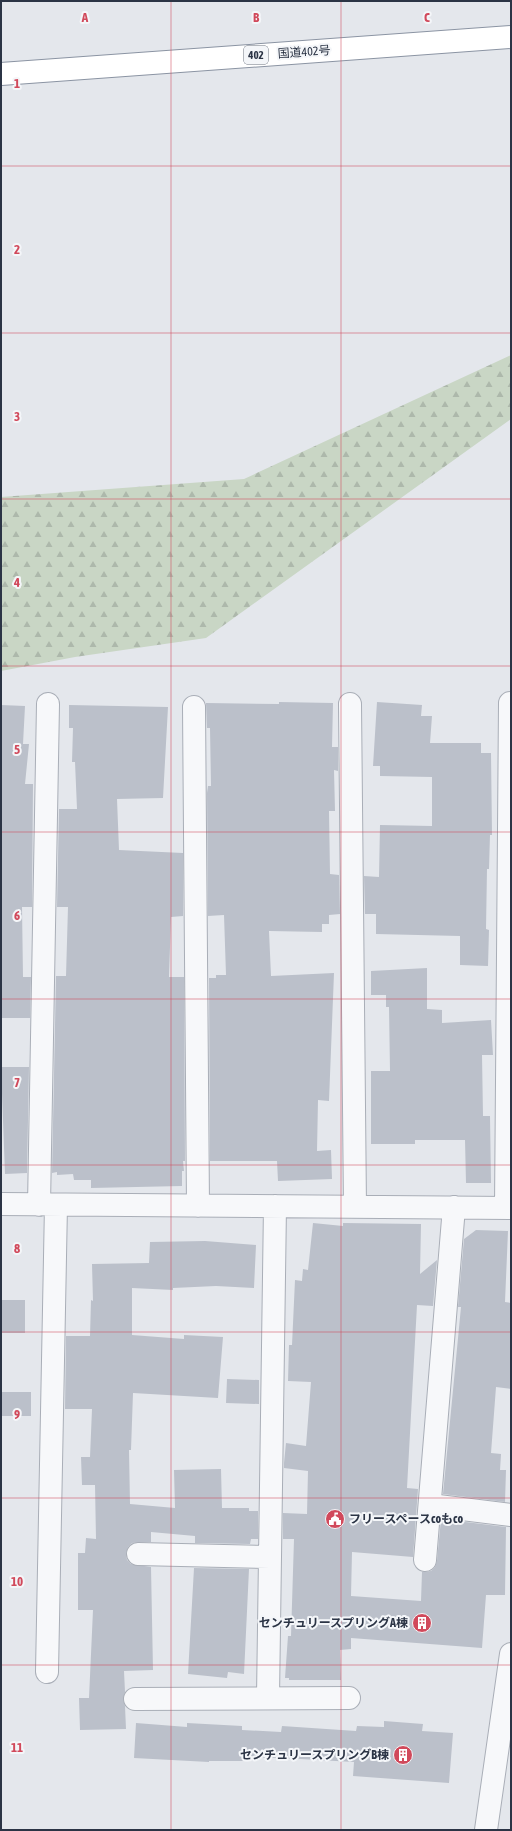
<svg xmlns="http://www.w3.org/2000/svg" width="512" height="1831" font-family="'Asap Condensed','Noto Sans JP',sans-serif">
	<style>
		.forest { fill: url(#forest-firs) }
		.building { fill: #bbc0ca }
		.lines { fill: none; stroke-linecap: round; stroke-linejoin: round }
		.minor-casing { stroke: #a9aeb7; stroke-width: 24 }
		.highway-casing { stroke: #8b94a3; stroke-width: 24 }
		.minor { stroke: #f7f8fa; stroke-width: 22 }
		.highway { stroke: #fff; stroke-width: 22 }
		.grid { fill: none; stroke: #d1495b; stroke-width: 1; stroke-opacity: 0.55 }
		.labels { text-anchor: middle; stroke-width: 4; stroke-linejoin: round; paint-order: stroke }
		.shield { fill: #f4f6f9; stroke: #676e7b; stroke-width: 1 }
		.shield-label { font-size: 11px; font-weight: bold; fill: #2b3445 }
		.street-label { font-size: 12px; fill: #2b3445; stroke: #f4f6f9 }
		.poi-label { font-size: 12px; font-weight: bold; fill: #2b3445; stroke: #f4f6f9; text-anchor: end }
		.grid-label { font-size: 13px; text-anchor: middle; font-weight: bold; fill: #d1495b; stroke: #f4f6f9; stroke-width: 4; stroke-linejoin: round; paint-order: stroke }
	</style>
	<defs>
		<pattern id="forest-firs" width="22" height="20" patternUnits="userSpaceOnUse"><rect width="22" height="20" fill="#c9d6c5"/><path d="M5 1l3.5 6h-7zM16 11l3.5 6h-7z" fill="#adb8ab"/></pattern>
	</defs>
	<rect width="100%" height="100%" fill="#e4e7ec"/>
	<path class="forest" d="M 511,355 L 511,419 L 206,638 L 75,657 L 1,671 L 1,497 L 244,479 Z"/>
	<path class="building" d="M 279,702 L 333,703 L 332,747 L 338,747 L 338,771 L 334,770 L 335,811 L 329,811 L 330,874 L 339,875 L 340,914 L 329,915 L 329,924 L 322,924 L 322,932 L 269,931 L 271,976 L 334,973 L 329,1101 L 318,1100 L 317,1151 L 331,1150 L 332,1179 L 278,1181 L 277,1161 L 210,1161 L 209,978 L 216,978 L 216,975 L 226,975 L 224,915 L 208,916 L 207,793 L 208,786 L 211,786 L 210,728 L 207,728 L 206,703 L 279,704 Z
		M 377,702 L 422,705 L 421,716 L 432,716 L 430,743 L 481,743 L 481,753 L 491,753 L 492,835 L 490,835 L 489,869 L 487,869 L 486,929 L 489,930 L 488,966 L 460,965 L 460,936 L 376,934 L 376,914 L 365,914 L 364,876 L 379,877 L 380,825 L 432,826 L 432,777 L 380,776 L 380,766 L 373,766 Z
		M 1,705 L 25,706 L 23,744 L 29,744 L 25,784 L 33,784 L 32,907 L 22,907 L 23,977 L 31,977 L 30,1018 L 1,1018 Z
		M 69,705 L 168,707 L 163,798 L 117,799 L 119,850 L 183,853 L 183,916 L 171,917 L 169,977 L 184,977 L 185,1161 L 183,1161 L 184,1171 L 182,1171 L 182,1186 L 91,1188 L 91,1180 L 74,1180 L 73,1174 L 57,1175 L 57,1172 L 52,1173 L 56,976 L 66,976 L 68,907 L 57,907 L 59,809 L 77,809 L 75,762 L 72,762 L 73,728 L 69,728 Z
		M 427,968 L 427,1009 L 442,1010 L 442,1023 L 491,1020 L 493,1055 L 482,1055 L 483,1116 L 490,1116 L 491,1183 L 466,1183 L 465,1140 L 415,1140 L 415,1144 L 371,1144 L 371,1071 L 390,1071 L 389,1007 L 386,1007 L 386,995 L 371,995 L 371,971 Z
		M 1,1067 L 29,1067 L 27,1173 L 5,1174 Z
		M 313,1223 L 343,1226 L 343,1223 L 421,1224 L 420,1274 L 437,1260 L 433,1306 L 417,1305 L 407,1488 L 418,1489 L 413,1557 L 352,1552 L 351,1596 L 421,1601 L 422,1572 L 431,1571 L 435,1567 L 437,1561 L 441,1519 L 506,1527 L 505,1595 L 486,1595 L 482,1648 L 351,1638 L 351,1649 L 340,1650 L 341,1680 L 289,1680 L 289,1678 L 285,1678 L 288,1636 L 291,1636 L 294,1539 L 283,1539 L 283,1513 L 307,1514 L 308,1471 L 284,1468 L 284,1463 L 286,1443 L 306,1446 L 311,1382 L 288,1381 L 289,1345 L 292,1345 L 295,1280 L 302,1281 L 303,1269 L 308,1270 Z
		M 476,1230 L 508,1231 L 505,1302 L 511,1303 L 511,1389 L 496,1387 L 491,1453 L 501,1454 L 500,1470 L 506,1470 L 505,1502 L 443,1494 L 461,1307 L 458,1307 L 464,1239 Z
		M 205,1241 L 256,1245 L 254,1288 L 216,1286 L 173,1288 L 173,1290 L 132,1288 L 132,1335 L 184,1339 L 184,1335 L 223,1337 L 218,1398 L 133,1393 L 131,1450 L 129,1450 L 130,1504 L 175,1508 L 174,1470 L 221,1469 L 222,1508 L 249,1508 L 249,1511 L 258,1511 L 258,1539 L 251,1539 L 250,1544 L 195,1543 L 195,1536 L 151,1532 L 151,1542 L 138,1542 L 132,1543 L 128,1547 L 126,1554 L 127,1560 L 131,1564 L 151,1567 L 153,1670 L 124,1671 L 125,1692 L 123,1699 L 125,1706 L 126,1729 L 80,1730 L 79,1698 L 89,1698 L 93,1610 L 78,1610 L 78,1553 L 85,1553 L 86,1538 L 96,1539 L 95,1485 L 82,1485 L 81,1457 L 90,1457 L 92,1409 L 65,1409 L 66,1336 L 90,1336 L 91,1300 L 93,1301 L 92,1264 L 149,1263 L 150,1242 Z
		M 1,1300 L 25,1300 L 25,1333 L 1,1333 Z
		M 227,1379 L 259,1380 L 259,1404 L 226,1403 Z
		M 1,1392 L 31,1392 L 31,1416 L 1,1416 Z
		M 194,1568 L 249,1569 L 244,1674 L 228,1672 L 227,1678 L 188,1674 Z
		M 384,1721 L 423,1724 L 422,1731 L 453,1733 L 449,1783 L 353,1776 L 354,1762 L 282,1758 L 246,1757 L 246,1761 L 209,1761 L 209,1762 L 134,1758 L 136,1723 L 187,1727 L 187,1723 L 242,1726 L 242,1730 L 281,1732 L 282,1726 L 356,1731 L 357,1726 L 384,1727 Z"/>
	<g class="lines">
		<g class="minor-casing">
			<path id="minor" d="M 350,704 L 355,1207
				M 194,707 L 198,1206
				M 1,1204 L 511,1208
				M 39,1205 L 48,704
				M 506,1208 L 510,703
				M 430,1505 L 511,1515
				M 138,1554 L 270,1557
				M 425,1560 L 454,1207
				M 47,1672 L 56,1205
				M 268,1697 L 275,1206
				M 135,1699 L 349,1698
				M 486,1830 L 511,1654"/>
		</g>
		<g class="highway-casing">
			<path id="highway" d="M 1,74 L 511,37"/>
		</g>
		<use href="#minor" class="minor"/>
		<use href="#highway" class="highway"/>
	</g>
	<path class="grid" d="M 171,1 L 171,1830M 341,1 L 341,1830M 1,166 L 511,166M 1,333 L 511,333M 1,499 L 511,499M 1,666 L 511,666M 1,832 L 511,832M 1,999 L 511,999M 1,1165 L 511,1165M 1,1332 L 511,1332M 1,1498 L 511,1498M 1,1665 L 511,1665"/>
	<defs>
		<g id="civic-disc" transform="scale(1)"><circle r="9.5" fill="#d1495b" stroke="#f4f6f9"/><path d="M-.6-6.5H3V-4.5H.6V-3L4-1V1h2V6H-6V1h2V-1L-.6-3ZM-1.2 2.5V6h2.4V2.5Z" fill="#fff"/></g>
		<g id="building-disc" transform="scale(1)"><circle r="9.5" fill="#d1495b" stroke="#f4f6f9"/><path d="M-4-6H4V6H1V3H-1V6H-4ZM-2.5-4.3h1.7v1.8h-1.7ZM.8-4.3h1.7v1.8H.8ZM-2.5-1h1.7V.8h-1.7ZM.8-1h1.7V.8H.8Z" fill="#fff"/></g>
	</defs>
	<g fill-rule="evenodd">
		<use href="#civic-disc" x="335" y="1519"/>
		<use href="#building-disc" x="422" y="1623"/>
		<use href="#building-disc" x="403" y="1755"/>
	</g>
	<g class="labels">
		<rect class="shield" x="244" y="46" width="24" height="18" rx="3"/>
		<g class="shield-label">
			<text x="256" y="59">402</text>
		</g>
		<g class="street-label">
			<text transform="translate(304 52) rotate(-4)" y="4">国道402号</text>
		</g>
		<g class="poi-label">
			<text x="349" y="1523" text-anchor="start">フリースペースcoもco</text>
			<text x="408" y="1627">センチュリースプリングA棟</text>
			<text x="389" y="1759">センチュリースプリングB棟</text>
		</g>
	</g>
	<g class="grid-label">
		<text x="85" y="22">A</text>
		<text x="256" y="22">B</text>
		<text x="427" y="22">C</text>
		<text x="17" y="88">1</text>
		<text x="17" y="254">2</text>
		<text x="17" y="421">3</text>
		<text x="17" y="587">4</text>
		<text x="17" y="754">5</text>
		<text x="17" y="920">6</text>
		<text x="17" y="1087">7</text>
		<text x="17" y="1253">8</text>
		<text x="17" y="1419">9</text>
		<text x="17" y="1586">10</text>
		<text x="17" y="1752">11</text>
	</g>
	<rect width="512" height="1831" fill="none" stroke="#2b3445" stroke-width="4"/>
</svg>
